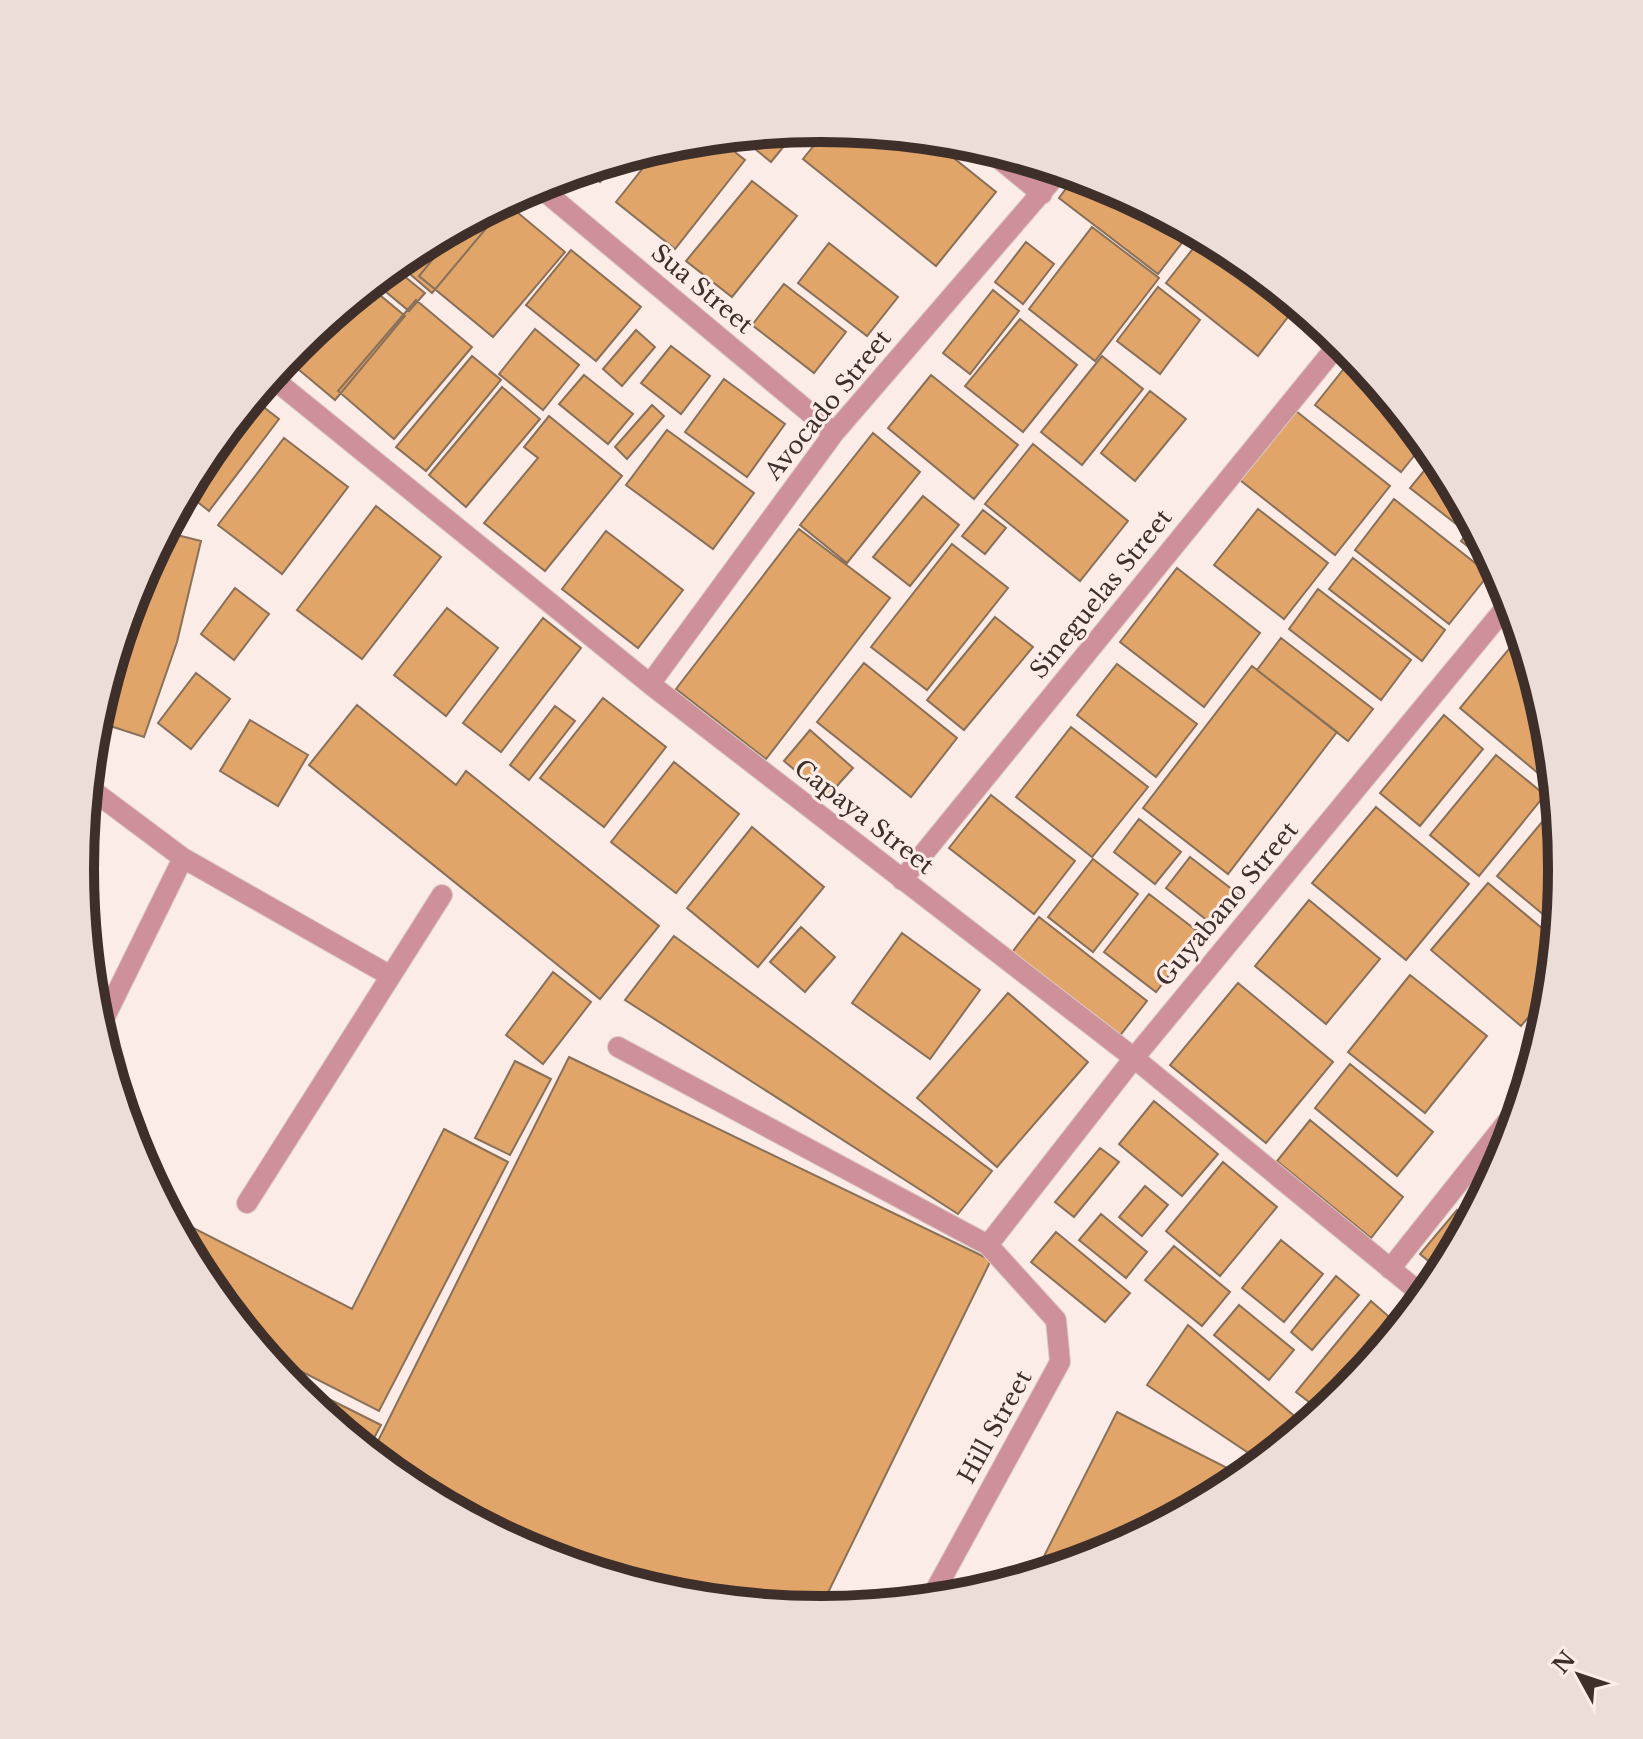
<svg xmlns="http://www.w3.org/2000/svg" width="1643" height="1739" font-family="'Libre Baskerville',serif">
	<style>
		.building { fill: #e1a469; stroke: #897059; stroke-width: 2 }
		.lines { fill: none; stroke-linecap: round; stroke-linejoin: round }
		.minor-casing { stroke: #dacac5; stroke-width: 22 }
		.minor { stroke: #ce9199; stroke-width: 20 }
		.labels { text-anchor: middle; stroke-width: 6; stroke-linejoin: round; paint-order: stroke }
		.street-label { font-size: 24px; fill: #3e2f2b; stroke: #fcece7 }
		.rim { fill: none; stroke: #3e2f2b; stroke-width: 10 }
	</style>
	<rect width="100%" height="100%" fill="#fcece7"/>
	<path class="building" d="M 827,129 L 930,139 L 996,192 L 936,266 L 803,159 Z
		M 797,130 L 771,162 L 739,136 Z
		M 717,138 L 745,160 L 675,249 L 616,202 L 659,148 Z
		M 620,159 L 600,182 L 586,170 Z
		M 1076,175 L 1106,185 L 1191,231 L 1158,274 L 1059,198 Z
		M 752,181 L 797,216 L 732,297 L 686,261 Z
		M 505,202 L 565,252 L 493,337 L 419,276 L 460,226 Z
		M 494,208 L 499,213 L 432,293 L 397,263 Z
		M 1092,227 L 1159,278 L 1095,361 L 1029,309 Z
		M 1199,241 L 1291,313 L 1258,356 L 1166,283 Z
		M 1026,242 L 1054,264 L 1023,304 L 995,282 Z
		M 829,243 L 898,297 L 867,336 L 798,283 Z
		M 1224,248 L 1234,253 L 1311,317 L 1310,318 Z
		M 571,250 L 641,307 L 596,361 L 526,305 Z
		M 393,267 L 425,293 L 409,311 L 374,282 Z
		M 784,284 L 846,332 L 814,373 L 752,325 Z
		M 369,286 L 405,316 L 335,400 L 286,359 L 298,345 Z
		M 1158,287 L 1200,320 L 1160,374 L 1117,341 Z
		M 993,290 L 1019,311 L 970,374 L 943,353 Z
		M 416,300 L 472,347 L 394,439 L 338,391 Z
		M 1020,319 L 1077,365 L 1023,432 L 965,386 Z
		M 535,329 L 579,365 L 543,410 L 499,374 Z
		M 636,330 L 655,347 L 622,386 L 603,369 Z
		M 671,346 L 710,376 L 681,414 L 641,383 Z
		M 472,356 L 501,380 L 426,471 L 396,447 Z
		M 1102,356 L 1143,389 L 1082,465 L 1041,432 Z
		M 1354,356 L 1425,442 L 1401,472 L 1315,405 Z
		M 584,375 L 633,414 L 608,444 L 559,404 Z
		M 931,375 L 1018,445 L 974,499 L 888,428 Z
		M 724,379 L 785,424 L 747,477 L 685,432 Z
		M 502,387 L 540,419 L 466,507 L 429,475 Z
		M 1150,391 L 1186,419 L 1135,481 L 1101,453 Z
		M 253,399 L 279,419 L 209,511 L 186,493 L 205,457 Z
		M 652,405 L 664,416 L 627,459 L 615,447 Z
		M 1296,411 L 1390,486 L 1335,555 L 1240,480 Z
		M 549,416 L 622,476 L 545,571 L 484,523 L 538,458 L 524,447 Z
		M 667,430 L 754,493 L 713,549 L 626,485 Z
		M 873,433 L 920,472 L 847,563 L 800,525 Z
		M 284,438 L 348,487 L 282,574 L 218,525 Z
		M 1033,444 L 1128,521 L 1080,581 L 985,504 Z
		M 1436,456 L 1469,515 L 1460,527 L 1410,488 Z
		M 923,496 L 959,525 L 910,586 L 873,557 Z
		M 1394,499 L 1489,574 L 1449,624 L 1355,550 Z
		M 376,506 L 441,557 L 362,659 L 297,610 Z
		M 1258,509 L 1328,563 L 1284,619 L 1214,565 Z
		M 983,510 L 1006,528 L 985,554 L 962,536 Z
		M 1474,525 L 1498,570 L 1461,541 Z
		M 799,529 L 890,598 L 766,759 L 676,689 Z
		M 606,531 L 683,590 L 638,648 L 562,589 Z
		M 165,532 L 201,541 L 177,642 L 144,737 L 95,721 L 137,585 Z
		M 952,544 L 1008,588 L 927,690 L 871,647 Z
		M 1353,558 L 1445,630 L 1422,661 L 1329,589 Z
		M 1177,568 L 1260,633 L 1204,707 L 1120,642 Z
		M 235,588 L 269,614 L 234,660 L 201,634 Z
		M 1318,589 L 1411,660 L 1381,700 L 1289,629 Z
		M 447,608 L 498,648 L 446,716 L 394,675 Z
		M 995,617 L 1033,647 L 964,730 L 927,700 Z
		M 543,618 L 581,648 L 501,752 L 463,723 Z
		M 1281,638 L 1373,709 L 1348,741 L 1257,670 Z
		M 1513,644 L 1528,655 L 1549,725 L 1554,780 L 1551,784 L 1460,708 Z
		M 864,663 L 957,738 L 911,797 L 817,722 Z
		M 1117,664 L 1197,724 L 1156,777 L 1077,715 Z
		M 1252,666 L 1337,732 L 1228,874 L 1143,808 Z
		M 196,673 L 230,699 L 191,749 L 158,723 Z
		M 603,698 L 666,747 L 604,827 L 540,778 Z
		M 357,705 L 456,785 L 466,771 L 659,926 L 600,999 L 309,765 Z
		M 555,706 L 575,721 L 529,780 L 510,765 Z
		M 1444,715 L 1483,749 L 1420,826 L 1380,793 Z
		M 250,720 L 308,755 L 278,806 L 220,771 Z
		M 1071,727 L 1148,787 L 1092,857 L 1016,797 Z
		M 810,730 L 853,768 L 827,797 L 784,761 Z
		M 1496,755 L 1545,795 L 1479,876 L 1430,835 Z
		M 674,762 L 739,814 L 676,893 L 611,842 Z
		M 991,795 L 1075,861 L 1034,914 L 949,848 Z
		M 1557,804 L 1563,870 L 1557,926 L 1497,876 Z
		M 1376,807 L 1469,884 L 1406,960 L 1312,883 Z
		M 1139,819 L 1181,852 L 1155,884 L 1114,852 Z
		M 752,827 L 824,887 L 758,967 L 687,908 Z
		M 1190,857 L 1242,897 L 1217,928 L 1166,888 Z
		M 1093,859 L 1138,894 L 1093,952 L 1048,917 Z
		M 1488,883 L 1556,940 L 1551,990 L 1521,1026 L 1431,950 Z
		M 1149,894 L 1201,934 L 1156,992 L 1104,952 Z
		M 1309,900 L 1380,959 L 1326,1024 L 1255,966 Z
		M 1039,917 L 1147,1001 L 1118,1038 L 1010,955 Z
		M 801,927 L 835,957 L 805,992 L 770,962 Z
		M 902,933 L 980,990 L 930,1059 L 852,1003 Z
		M 674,936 L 992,1171 L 958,1214 L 625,1000 Z
		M 553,972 L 591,1002 L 543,1064 L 506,1035 Z
		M 1410,975 L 1487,1036 L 1425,1113 L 1348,1052 Z
		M 1238,983 L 1333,1062 L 1266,1143 L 1170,1065 Z
		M 1008,993 L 1088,1062 L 997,1167 L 917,1098 Z
		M 569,1057 L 991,1260 L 819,1611 L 676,1597 L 537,1554 L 409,1486 L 371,1455 Z
		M 515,1061 L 551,1079 L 510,1155 L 475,1138 Z
		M 1350,1064 L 1433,1132 L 1397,1176 L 1315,1108 Z
		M 1154,1101 L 1218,1154 L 1182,1196 L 1119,1144 Z
		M 1310,1120 L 1403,1197 L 1371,1238 L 1277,1161 Z
		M 444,1129 L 508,1162 L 379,1411 L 263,1352 L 205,1281 L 170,1216 L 352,1309 Z
		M 1100,1148 L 1119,1162 L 1074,1217 L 1055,1202 Z
		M 1223,1162 L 1277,1207 L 1220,1276 L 1166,1231 Z
		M 1500,1165 L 1475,1212 L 1466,1204 Z
		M 1145,1186 L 1168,1205 L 1142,1236 L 1119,1217 Z
		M 1457,1210 L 1470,1221 L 1443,1273 L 1420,1254 Z
		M 1101,1214 L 1147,1252 L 1126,1278 L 1079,1240 Z
		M 1056,1232 L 1130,1293 L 1105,1322 L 1031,1262 Z
		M 1281,1240 L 1323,1274 L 1284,1322 L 1242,1288 Z
		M 1174,1246 L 1230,1292 L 1202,1326 L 1145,1280 Z
		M 1336,1276 L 1359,1295 L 1312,1350 L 1291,1332 Z
		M 1371,1301 L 1395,1322 L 1321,1411 L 1296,1392 Z
		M 1239,1305 L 1294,1350 L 1269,1380 L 1214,1335 Z
		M 1188,1325 L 1306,1426 L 1262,1462 L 1147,1385 Z
		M 281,1375 L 381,1425 L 367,1451 L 297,1393 Z
		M 1117,1412 L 1245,1477 L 1162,1524 L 1145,1516 L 1134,1539 L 1105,1555 L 1034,1576 Z"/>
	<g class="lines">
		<g class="minor-casing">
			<path id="minor" d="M 986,148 L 1042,194
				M 537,185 L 834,433
				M 271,377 L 650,684 L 1134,1058 L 1425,1297
				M 650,684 L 834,433 L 1060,171
				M 88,787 L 183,858 L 389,975
				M 902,880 L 1341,341
				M 99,1029 L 183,858
				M 618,1047 L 988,1245 L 1056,1320 L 1060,1362 L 930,1600
				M 247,1203 L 442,895
				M 988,1245 L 1134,1058 L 1511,601
				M 1390,1269 L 1522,1103"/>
		</g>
		<use href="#minor" class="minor"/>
	</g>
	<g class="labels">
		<g class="street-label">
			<text transform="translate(702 289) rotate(40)" y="8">Sua Street</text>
			<text transform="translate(828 405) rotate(-51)" y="8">Avocado Street</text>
			<text transform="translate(1101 594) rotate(-51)" y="8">Sineguelas Street</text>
			<text transform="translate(864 817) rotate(38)" y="8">Capaya Street</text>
			<text transform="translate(1227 904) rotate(-50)" y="8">Guyabano Street</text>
			<text transform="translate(995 1427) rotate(-61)" y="8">Hill Street</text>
		</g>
	</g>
	<path d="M0 0H1643V1739H0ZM94 869a727 727 0 1 1 1454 0a727 727 0 1 1-1454 0Z" fill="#edddd8" fill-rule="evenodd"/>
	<path class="rim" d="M94 869a727 727 0 1 1 1454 0a727 727 0 1 1-1454 0Z"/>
	<g transform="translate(1579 1675) rotate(310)" stroke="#fcece7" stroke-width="6" paint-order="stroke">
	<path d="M0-6L14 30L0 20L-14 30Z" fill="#3e2f2b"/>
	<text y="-12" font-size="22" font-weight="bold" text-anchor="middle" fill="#3e2f2b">N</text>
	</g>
</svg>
